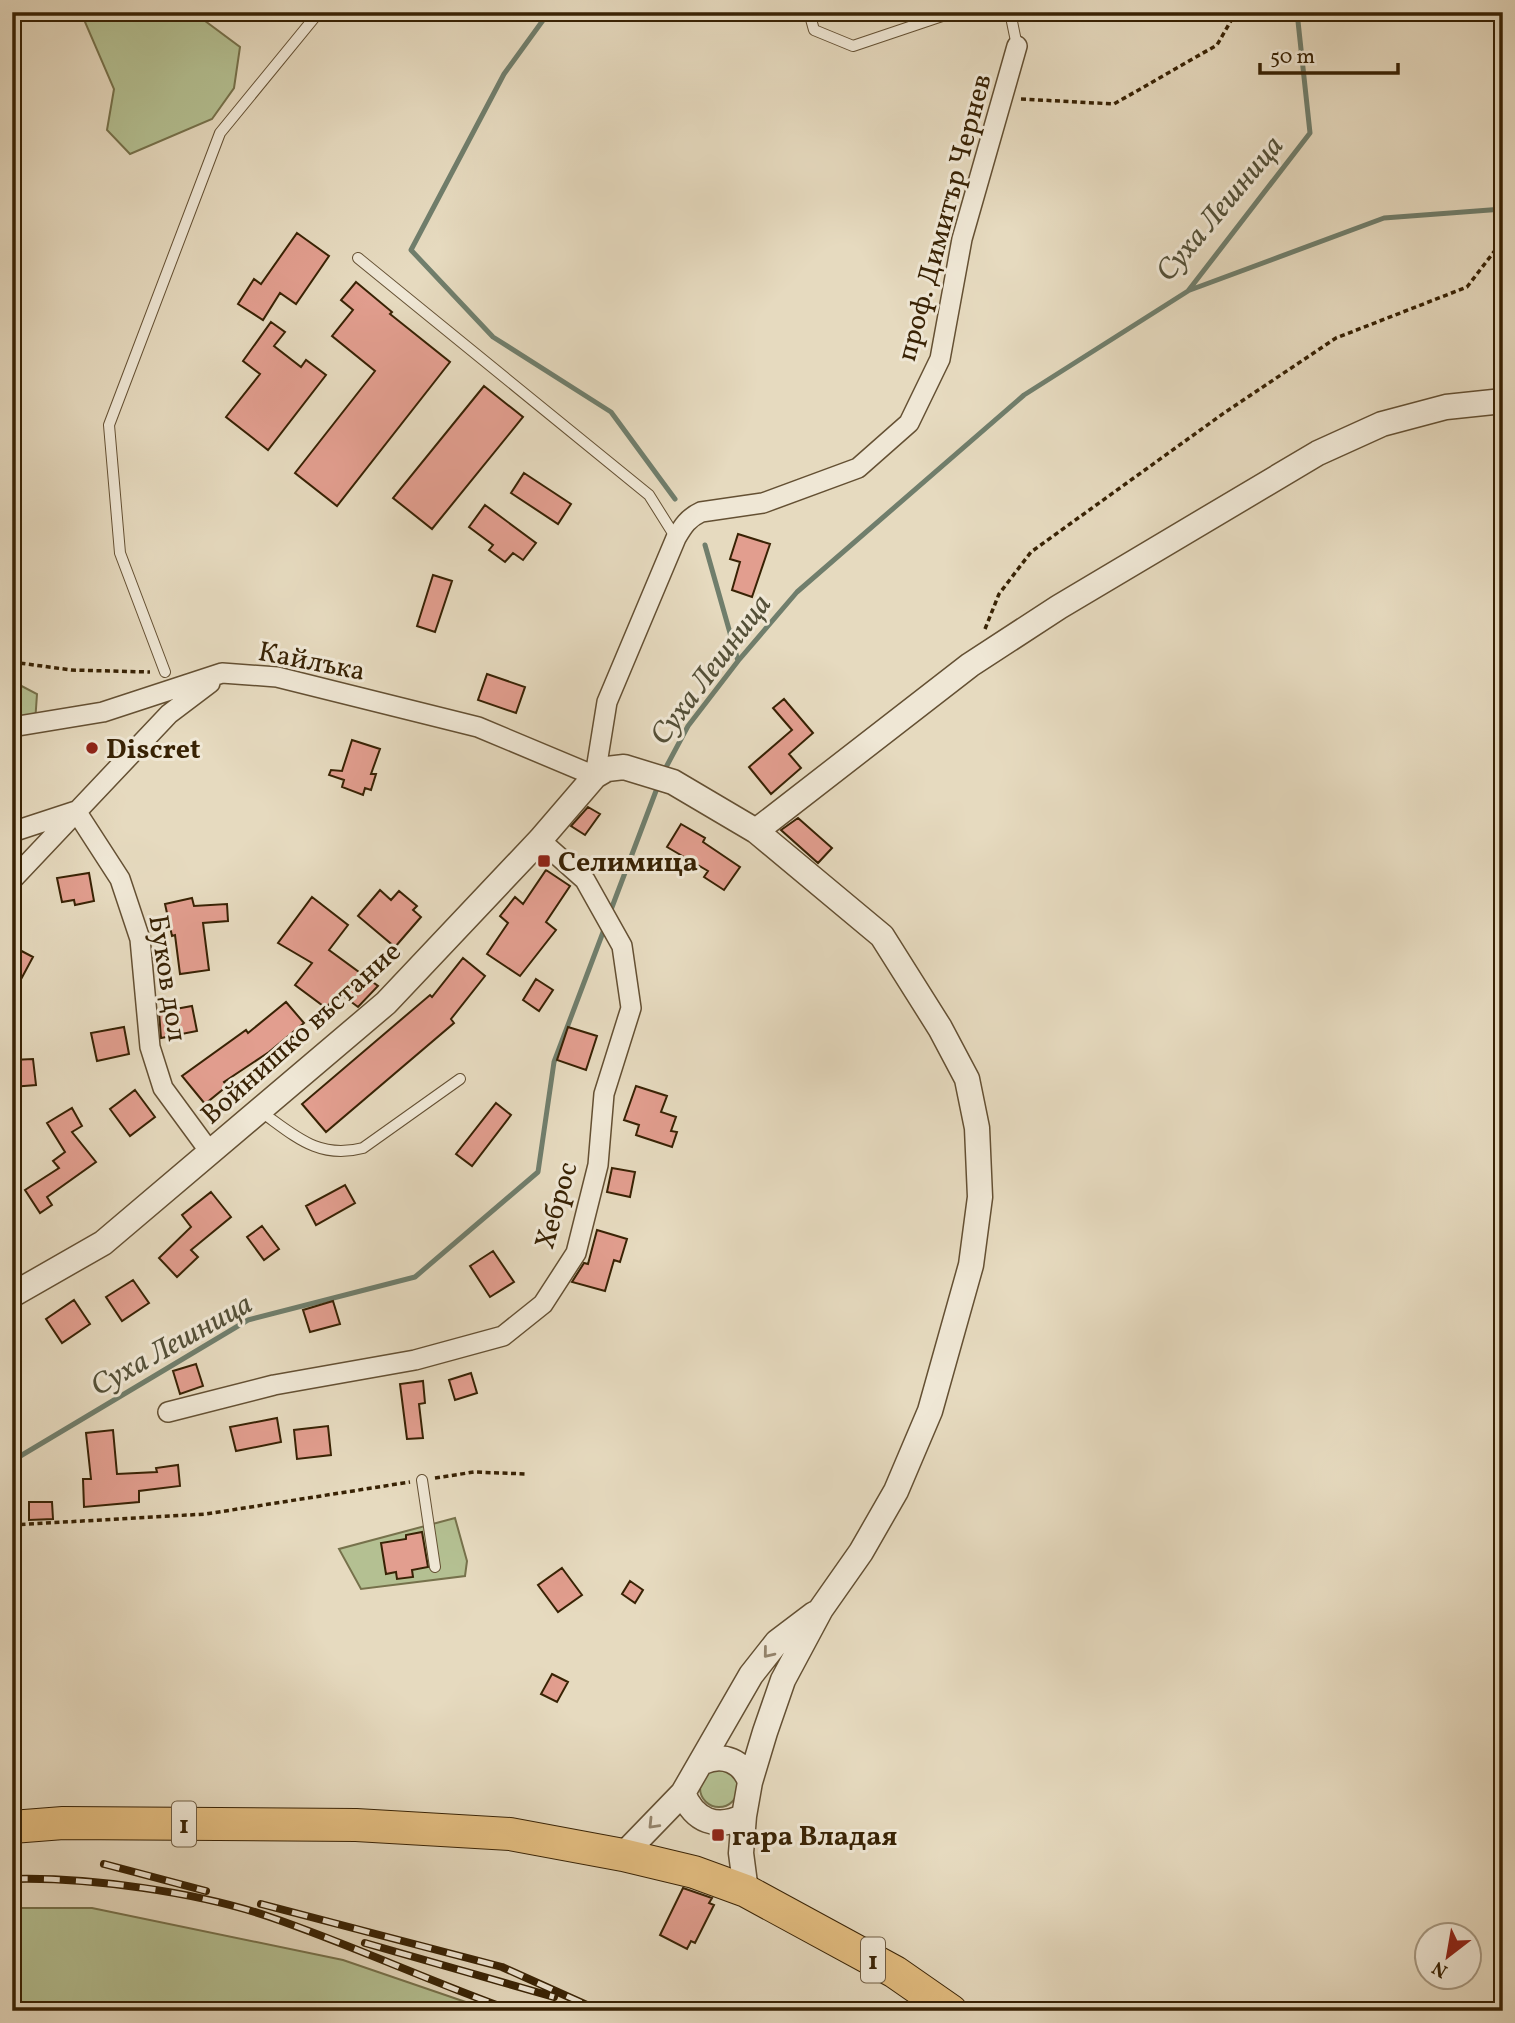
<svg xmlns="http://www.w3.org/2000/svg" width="1515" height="2023" font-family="Vollkorn,serif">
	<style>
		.green { fill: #b4c092; stroke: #76714b; stroke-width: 2 }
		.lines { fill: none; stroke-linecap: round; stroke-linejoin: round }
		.stream { stroke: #707e6c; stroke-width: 5 }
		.building { fill: #e29e8f; stroke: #382204; stroke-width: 2 }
		.service-casing { stroke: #645033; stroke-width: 12 }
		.minor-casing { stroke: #645033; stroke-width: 22 }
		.tertiary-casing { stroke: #645033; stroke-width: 27 }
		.trunk-casing { stroke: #382204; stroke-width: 34 }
		.path { stroke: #382204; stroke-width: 3.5; stroke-dasharray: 5 3.5; stroke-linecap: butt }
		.service { stroke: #efe7d5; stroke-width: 10 }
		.minor { stroke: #efe7d5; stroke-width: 19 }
		.tertiary { stroke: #efe7d5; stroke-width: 24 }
		.trunk { stroke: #e3bd80; stroke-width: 32 }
		.rail-casing { stroke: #382204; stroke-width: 8 }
		.rail { stroke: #efe7d5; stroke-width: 5; stroke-dasharray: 16; stroke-linecap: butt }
		.oneway { stroke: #94846c }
		.poi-dot { fill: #8f2418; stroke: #efe7d5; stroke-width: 2.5 }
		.labels { text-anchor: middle; stroke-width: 6; stroke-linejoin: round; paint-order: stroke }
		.shield { fill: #efe7d5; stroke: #6f5d43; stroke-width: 2 }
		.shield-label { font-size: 26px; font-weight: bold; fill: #382204 }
		.street-label { font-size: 28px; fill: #382204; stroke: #efe7d5 }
		.poi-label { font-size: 28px; font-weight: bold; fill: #382204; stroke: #efe7d5; text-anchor: start }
		.water-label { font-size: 30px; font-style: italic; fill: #545038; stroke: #efe7d5 }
	</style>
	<rect width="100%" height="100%" fill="#e6dabf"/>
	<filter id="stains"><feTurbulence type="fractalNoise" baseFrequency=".00286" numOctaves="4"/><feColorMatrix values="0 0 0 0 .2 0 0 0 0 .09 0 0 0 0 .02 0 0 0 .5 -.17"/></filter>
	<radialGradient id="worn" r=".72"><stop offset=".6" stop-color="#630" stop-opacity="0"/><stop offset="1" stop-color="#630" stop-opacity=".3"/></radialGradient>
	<path class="green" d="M 83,12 L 193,12 L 240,47 L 234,88 L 212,119 L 130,154 L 107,130 L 114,89 L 85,22 Z
		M 12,681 L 37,694 L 35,723 L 12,723 Z
		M 455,1518 L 467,1561 L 465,1576 L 361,1589 L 339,1549 Z
		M700 1788a19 19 0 1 1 38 0a19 19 0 1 1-38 0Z
		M 12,1908 L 92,1908 L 343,1960 L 492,2011 L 12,2011 Z"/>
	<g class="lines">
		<path class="stream" d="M 549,12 L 504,74 L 411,250 L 493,337 L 611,412 L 675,499
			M 1190,290 L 1384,218 L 1503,209
			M 705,545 L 738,661
			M 664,771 L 688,726 L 738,661 L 797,592 L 1024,395 L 1188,291 L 1310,133 L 1297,12
			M 609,915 L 659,783
			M 12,1461 L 248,1320 L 415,1277 L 538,1172 L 554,1062 L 605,927"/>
	</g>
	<path class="building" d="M 297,233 L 329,256 L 296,304 L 280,293 L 263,320 L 238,304 L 254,279 L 261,284 Z
		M 356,282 L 392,312 L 390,314 L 450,362 L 337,506 L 295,473 L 375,371 L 332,336 L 353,310 L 341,300 Z
		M 271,322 L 285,332 L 274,346 L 301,367 L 306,360 L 326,375 L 268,450 L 226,417 L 260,374 L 243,361 Z
		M 484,386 L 523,417 L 432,529 L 393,498 Z
		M 524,473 L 571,504 L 558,524 L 511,493 Z
		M 485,505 L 536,543 L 523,560 L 513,553 L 505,562 L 489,550 L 493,545 L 469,527 Z
		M 738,534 L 770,544 L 752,597 L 732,590 L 740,562 L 730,559 Z
		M 433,575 L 452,581 L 435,632 L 417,626 Z
		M 487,674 L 525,687 L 516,713 L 478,700 Z
		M 784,699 L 813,733 L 789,754 L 801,768 L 771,794 L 749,767 L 792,730 L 773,708 Z
		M 352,740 L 380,749 L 371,774 L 376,774 L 371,790 L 365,788 L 363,795 L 342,787 L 344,780 L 329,775 L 331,770 L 342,771 Z
		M 588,807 L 600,814 L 585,835 L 571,826 Z
		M 798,818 L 832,848 L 818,863 L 781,830 Z
		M 681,824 L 705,838 L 703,842 L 740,867 L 724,890 L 704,877 L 708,871 L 667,847 Z
		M 546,870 L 570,886 L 546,922 L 556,930 L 520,976 L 487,954 L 508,923 L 500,916 L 515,897 L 523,904 Z
		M 89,873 L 94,901 L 75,905 L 74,900 L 62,902 L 57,878 Z
		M 380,890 L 391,900 L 399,891 L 417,906 L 413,910 L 421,917 L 395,947 L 358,916 Z
		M 312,897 L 348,925 L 329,950 L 378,986 L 358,1007 L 338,992 L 326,1008 L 295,985 L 312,963 L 278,943 Z
		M 192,898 L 194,906 L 227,904 L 228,921 L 203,923 L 209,970 L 180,974 L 175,935 L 172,936 L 165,904 Z
		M 12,946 L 33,957 L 12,996 Z
		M 463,958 L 485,976 L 451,1019 L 454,1023 L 326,1132 L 302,1104 L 430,995 L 432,997 Z
		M 536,979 L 553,990 L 539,1011 L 523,1000 Z
		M 286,1002 L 304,1023 L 269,1052 L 224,1082 L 227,1086 L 205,1104 L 182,1076 L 246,1030 L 248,1033 Z
		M 192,1006 L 197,1031 L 161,1038 L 159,1012 Z
		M 124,1027 L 129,1054 L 97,1061 L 91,1033 Z
		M 568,1027 L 597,1036 L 586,1070 L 557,1060 Z
		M 33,1059 L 36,1085 L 12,1087 L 12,1060 Z
		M 636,1086 L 667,1096 L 661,1112 L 676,1117 L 671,1131 L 677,1132 L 672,1147 L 636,1135 L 639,1125 L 624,1120 Z
		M 135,1090 L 155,1117 L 130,1136 L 110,1109 Z
		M 496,1103 L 511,1115 L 472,1166 L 456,1154 Z
		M 72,1108 L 82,1126 L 72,1132 L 96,1162 L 47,1197 L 52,1205 L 40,1213 L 25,1190 L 59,1168 L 53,1161 L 65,1152 L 47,1123 Z
		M 612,1168 L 635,1172 L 630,1197 L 607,1192 Z
		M 345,1185 L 355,1203 L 316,1225 L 306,1206 Z
		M 211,1192 L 231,1217 L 191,1250 L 198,1257 L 177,1277 L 159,1258 L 191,1227 L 182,1215 Z
		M 262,1226 L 279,1249 L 264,1260 L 247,1237 Z
		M 597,1230 L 627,1239 L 620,1262 L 614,1260 L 605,1291 L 572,1282 L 584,1263 L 588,1264 Z
		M 493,1251 L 514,1282 L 490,1297 L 470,1266 Z
		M 133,1280 L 149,1303 L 122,1321 L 106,1297 Z
		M 74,1300 L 90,1324 L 62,1343 L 46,1319 Z
		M 333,1301 L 340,1324 L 310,1332 L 303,1310 Z
		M 196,1364 L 203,1386 L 180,1394 L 173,1371 Z
		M 471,1373 L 477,1393 L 455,1400 L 449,1380 Z
		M 423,1381 L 425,1403 L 419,1404 L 423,1438 L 407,1439 L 400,1384 Z
		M 277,1418 L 281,1442 L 236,1451 L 230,1427 Z
		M 328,1426 L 331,1455 L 297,1459 L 294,1430 Z
		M 113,1430 L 117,1474 L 157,1472 L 156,1468 L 178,1465 L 180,1486 L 139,1491 L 139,1502 L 84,1507 L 83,1479 L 91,1479 L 86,1433 Z
		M 29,1502 L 52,1502 L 53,1519 L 29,1520 Z
		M 422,1532 L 428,1567 L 412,1570 L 413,1577 L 397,1579 L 396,1572 L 386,1574 L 381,1543 L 406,1539 L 406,1535 Z
		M 562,1568 L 582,1595 L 558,1612 L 538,1585 Z
		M 630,1581 L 643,1590 L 635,1603 L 622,1594 Z
		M 552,1674 L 568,1682 L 557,1702 L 541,1694 Z
		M 683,1888 L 712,1898 L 709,1903 L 714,1905 L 695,1943 L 691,1941 L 687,1949 L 660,1935 Z"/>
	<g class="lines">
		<g class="service-casing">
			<path id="service" d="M 809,12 L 814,30 L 853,46 L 954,12
				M 1010,12 L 1017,46
				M 358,258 L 649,495 L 676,538
				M 165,672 L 120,553 L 109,425 L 220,133 L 319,12
				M 260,1111 C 294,1135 318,1160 363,1148 L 460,1079
				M 422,1480 L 435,1567"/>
		</g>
		<g class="minor-casing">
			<path id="minor" d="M 12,727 L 103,712 L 222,673 L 277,677 L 478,727 L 595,776 L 607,702 L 676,538 C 683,526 688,518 701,512 L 763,503 L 858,468 L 909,423 L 940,359 L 962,239 L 1017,46
				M 12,832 L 76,811 L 120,879 L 140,939 L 150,1047 L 163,1088 L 210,1152
				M 12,880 L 169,714 L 210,683
				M 168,1412 L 274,1385 L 415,1360 L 503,1336 L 543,1304 L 576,1253 L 598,1165 L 604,1094 L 631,1008 L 622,946 L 585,880 L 540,840"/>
		</g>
		<g class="tertiary-casing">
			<path id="tertiary" d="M 756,831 L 970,665 L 1059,607 L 1318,453 L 1382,424 L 1446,407 L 1503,401
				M 12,1295 L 103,1243 L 386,1003 L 540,840 L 595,776 L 607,769 L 624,767 L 673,782 L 756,831 L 882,936 L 940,1028 L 967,1079 L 977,1128 L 980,1197 L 971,1265 L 930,1411 L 896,1491 L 861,1552 L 821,1609 L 783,1680 L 765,1732 L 750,1782 L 744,1816 L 741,1853 L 746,1891
				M 703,1762 C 723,1753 743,1761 750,1782
				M 683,1793 C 694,1821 717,1830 744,1816
				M 623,1855 L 683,1793 L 751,1675 L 777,1642 L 814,1614"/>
		</g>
		<g class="trunk-casing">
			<path id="trunk" d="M 12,1827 L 63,1823 L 356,1825 L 510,1834 L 623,1855 L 694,1872 L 746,1891 L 895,1972 L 951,2011"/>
		</g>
		<path class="path" d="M 1495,12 L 1503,67
			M 1021,99 L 1114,104 L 1217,45 L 1236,12
			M 985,629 L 999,594 L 1031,552 L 1224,413 L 1336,338 L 1467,287 L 1503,240
			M 12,662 L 71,670 L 150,672
			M 435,1478 L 474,1472 L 526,1474
			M 12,1525 L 206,1514 L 410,1482"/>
		<use href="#service" class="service"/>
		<use href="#minor" class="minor"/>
		<use href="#tertiary" class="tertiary"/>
		<use href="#trunk" class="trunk"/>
		<g class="rail-casing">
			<path id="rail" d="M 104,1864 L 206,1891
				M 12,1879 C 88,1877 198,1892 270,1917 C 352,1945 431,1982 513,2011
				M 261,1904 L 502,1967 L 600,2011
				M 365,1943 L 554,1997"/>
		</g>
		<use href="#rail" class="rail"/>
	</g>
	<defs><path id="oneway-chevron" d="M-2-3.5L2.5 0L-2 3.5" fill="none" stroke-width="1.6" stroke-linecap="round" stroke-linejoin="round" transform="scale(1.75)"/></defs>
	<g class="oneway">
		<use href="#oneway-chevron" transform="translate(768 1653) rotate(129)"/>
		<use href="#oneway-chevron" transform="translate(653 1824) rotate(134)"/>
	</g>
	<g class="poi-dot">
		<circle cx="92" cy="748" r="7"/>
		<rect x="537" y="854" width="14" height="14" rx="3.5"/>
		<rect x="711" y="1828" width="14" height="14" rx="3.5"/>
	</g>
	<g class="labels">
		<g class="shield">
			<rect x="172" y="1801.5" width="24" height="45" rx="5"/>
			<rect x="861" y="1937.5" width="24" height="45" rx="5"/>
		</g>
		<g class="shield-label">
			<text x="184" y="1833">1</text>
			<text x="873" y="1969">1</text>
		</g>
		<g class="street-label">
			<text transform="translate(943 217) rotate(-75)" y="10">проф. Димитър Чернев</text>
			<text transform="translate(312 660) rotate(11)" y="10">Кайлъка</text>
			<text transform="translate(169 978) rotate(81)" y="10">Буков дол</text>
			<text transform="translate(300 1032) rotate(-42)" y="10">Войнишко въстание</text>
			<text transform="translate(555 1205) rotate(-74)" y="10">Хеброс</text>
		</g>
		<g class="poi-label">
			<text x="106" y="758">Discret</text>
			<text x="558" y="871">Селимица</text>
			<text x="732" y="1845">гара Владая</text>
		</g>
		<g class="water-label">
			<text transform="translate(1219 208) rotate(-50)" y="10">Суха Лешница</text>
			<text transform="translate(710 669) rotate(-53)" y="10">Суха Лешница</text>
			<text transform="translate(171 1344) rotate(-29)" y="10">Суха Лешница</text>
		</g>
	</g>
	<rect width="1515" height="2023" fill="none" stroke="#e6dabf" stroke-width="42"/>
	<rect x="14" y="14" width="1487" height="1995" fill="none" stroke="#382204" stroke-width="3.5"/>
	<rect x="21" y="21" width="1473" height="1981" fill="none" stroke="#382204" stroke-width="2"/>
	<g transform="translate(1448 1956) rotate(211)"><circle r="33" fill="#efe7d5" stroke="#a69881" stroke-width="2"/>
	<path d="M0-5L12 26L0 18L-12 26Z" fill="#8f2418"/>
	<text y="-10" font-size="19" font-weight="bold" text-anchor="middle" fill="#382204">N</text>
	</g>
	<path d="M1260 63v10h138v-10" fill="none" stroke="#382204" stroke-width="3.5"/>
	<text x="1270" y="63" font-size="21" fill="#382204" stroke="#efe7d5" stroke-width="5" paint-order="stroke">50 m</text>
	<rect width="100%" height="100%" filter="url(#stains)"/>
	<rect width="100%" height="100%" fill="url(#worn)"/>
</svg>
